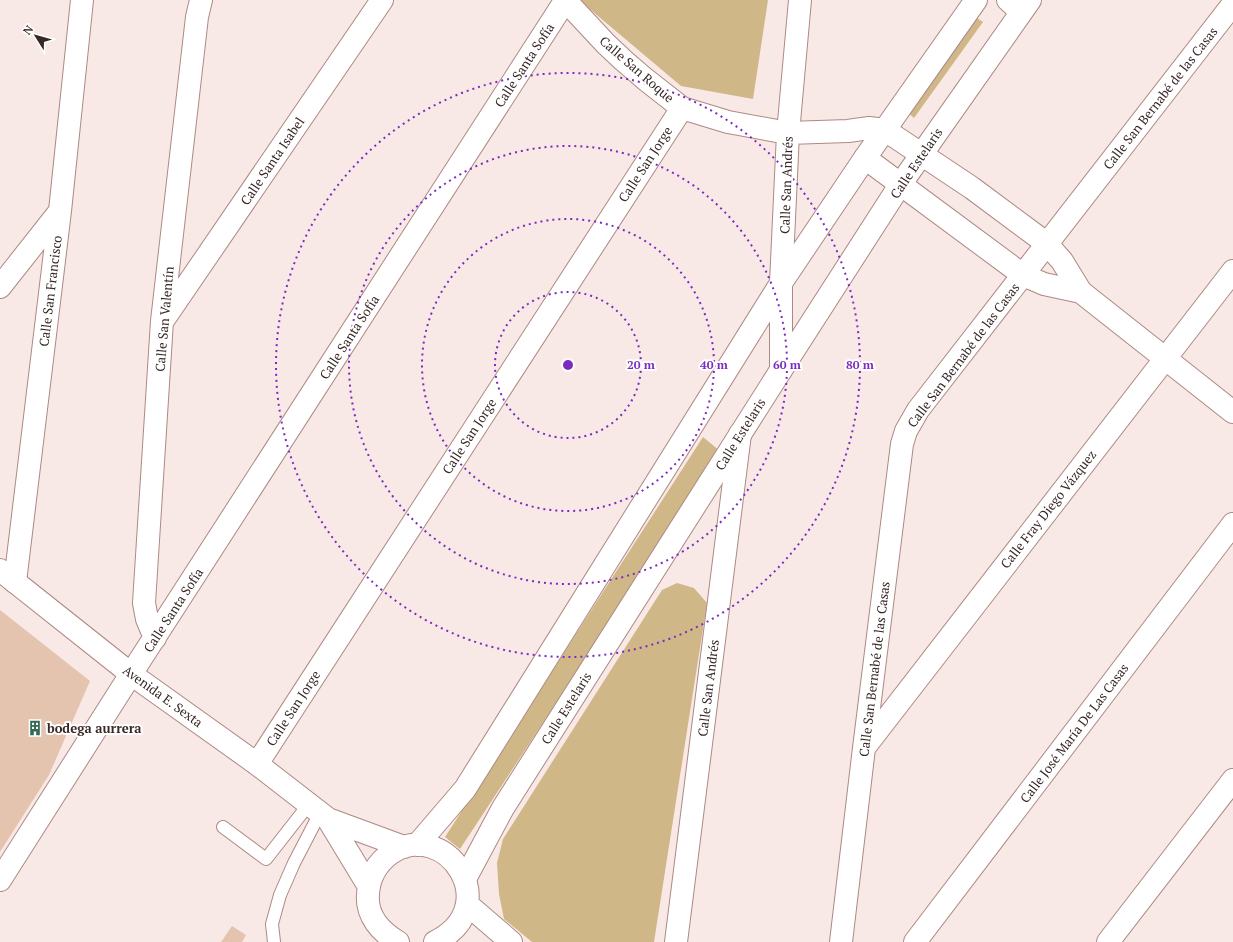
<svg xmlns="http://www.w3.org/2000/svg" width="1233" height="942" font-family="'PT Serif',serif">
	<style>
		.green { fill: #d0b788 }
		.building { fill: #e4c4af }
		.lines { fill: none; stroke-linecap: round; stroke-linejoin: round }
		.lane-casing { stroke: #ad8983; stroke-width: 14 }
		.street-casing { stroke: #ad8983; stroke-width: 24 }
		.secondary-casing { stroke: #ad8983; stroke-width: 24 }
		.lane { stroke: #fff; stroke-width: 12 }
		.street { stroke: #fff; stroke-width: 22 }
		.secondary { stroke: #fff; stroke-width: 22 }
		.ring { fill: none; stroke: #7b2cbf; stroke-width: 2; stroke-dasharray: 2 4 }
		.labels { text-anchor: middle; stroke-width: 4; stroke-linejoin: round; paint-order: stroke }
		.street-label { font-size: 13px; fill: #372826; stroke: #fff }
		.poi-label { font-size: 13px; font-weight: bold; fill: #372826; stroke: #fff; text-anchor: start }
		.centre { fill: #7b2cbf; stroke: #fff; stroke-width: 2 }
		.ring-label { font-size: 12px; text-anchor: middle; font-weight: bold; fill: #7b2cbf; stroke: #fff; stroke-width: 4; stroke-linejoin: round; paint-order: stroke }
	</style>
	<rect width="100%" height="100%" fill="#f9e9e6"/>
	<path class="green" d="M 579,0 L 768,0 L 753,99 L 681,86 Z
		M 974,16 L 983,22 L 914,118 L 905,110 Z
		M 703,437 L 721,452 L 460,849 L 445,837 Z
		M 677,583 L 694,588 L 707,603 L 654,942 L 532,942 L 504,919 L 499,894 L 497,863 L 503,839 L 662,590 Z"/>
	<path class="building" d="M 0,610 L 90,681 L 49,775 L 0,852 Z
		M 232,926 L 246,935 L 242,942 L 221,942 Z"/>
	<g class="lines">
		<g class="lane-casing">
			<path id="lane" d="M 223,827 L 266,859 L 309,804
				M 274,942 L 272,924 L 280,895 L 294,863 L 320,813"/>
		</g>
		<g class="street-casing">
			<path id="street" d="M 565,0 L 606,44 L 623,60 L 645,79 L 682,108 L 728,122 L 788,133 L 848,131 L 869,128 L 885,130 L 972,188 L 1046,243 L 1062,261 L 1081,292 L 1233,412
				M 1008,0 L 1021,12
				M 865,158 L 1023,275 L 1044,284 L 1081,292
				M 0,287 L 60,211
				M 164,319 L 382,0
				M 781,370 L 781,283 L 788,133 L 800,0
				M 15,582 L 60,211 L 82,0
				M 155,638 L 147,619 L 144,603 L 162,321 L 197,17 L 201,0
				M 864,748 L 1233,271
				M 257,764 L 682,108
				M 0,880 L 131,674 L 565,1
				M 676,942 L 740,434
				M 841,942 L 864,748 L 902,444 L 906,431 L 918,410 L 1233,4
				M 915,942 L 1233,524
				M 1108,942 L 1233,780"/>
		</g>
		<g class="secondary-casing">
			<path id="secondary" d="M 0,570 L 131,674 L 257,764 L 328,819 L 404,847
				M 328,819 L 368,885
				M 417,845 L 465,789 L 781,283 L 865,158 L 976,0
				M 465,879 L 503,808 L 781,370 L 900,185 L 1030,0
				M 467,904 L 511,942
				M 398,942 C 381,932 366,916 368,894 C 369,877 377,863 391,853 C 445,817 507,906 435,942"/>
		</g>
		<use href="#lane" class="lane"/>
		<use href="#street" class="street"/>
		<use href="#secondary" class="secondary"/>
	</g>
	<g class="ring">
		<circle cx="568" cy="365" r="73"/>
		<circle cx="568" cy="365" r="146"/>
		<circle cx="568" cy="365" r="219"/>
		<circle cx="568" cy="365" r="292"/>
	</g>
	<defs>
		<g id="building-bare" transform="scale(1.2)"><path d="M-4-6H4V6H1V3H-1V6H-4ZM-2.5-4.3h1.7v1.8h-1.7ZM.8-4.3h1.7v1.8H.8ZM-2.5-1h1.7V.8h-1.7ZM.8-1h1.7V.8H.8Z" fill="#316b54" stroke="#fff" stroke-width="2.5" paint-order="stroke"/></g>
	</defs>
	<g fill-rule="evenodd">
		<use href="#building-bare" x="35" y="728"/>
	</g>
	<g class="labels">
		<g class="street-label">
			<text transform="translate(524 65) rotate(-57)" y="5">Calle Santa Sofía</text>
			<text transform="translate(637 69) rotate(41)" y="5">Calle San Roque</text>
			<text transform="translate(1160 98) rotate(-52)" y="5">Calle San Bernabé de las Casas</text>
			<text transform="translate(272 161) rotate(-56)" y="5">Calle Santa Isabel</text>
			<text transform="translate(916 163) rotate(-56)" y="5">Calle Estelaris</text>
			<text transform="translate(645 164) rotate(-57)" y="5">Calle San Jorge</text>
			<text transform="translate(786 185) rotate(-88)" y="5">Calle San Andrés</text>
			<text transform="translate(50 291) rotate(-83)" y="5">Calle San Francisco</text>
			<text transform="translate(164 319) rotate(-85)" y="5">Calle San Valentín</text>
			<text transform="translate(349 337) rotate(-57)" y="5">Calle Santa Sofía</text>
			<text transform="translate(963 355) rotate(-53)" y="5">Calle San Bernabé de las Casas</text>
			<text transform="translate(740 434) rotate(-58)" y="5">Calle Estelaris</text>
			<text transform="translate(469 436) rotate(-57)" y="5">Calle San Jorge</text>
			<text transform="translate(1048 509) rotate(-52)" y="5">Calle Fray Diego Vázquez</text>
			<text transform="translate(173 610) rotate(-57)" y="5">Calle Santa Sofía</text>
			<text transform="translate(874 669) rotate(-83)" y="5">Calle San Bernabé de las Casas</text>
			<text transform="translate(708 688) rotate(-83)" y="5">Calle San Andrés</text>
			<text transform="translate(163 696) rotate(36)" y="5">Avenida E. Sexta</text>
			<text transform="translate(293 708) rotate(-57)" y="5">Calle San Jorge</text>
			<text transform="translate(566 708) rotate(-58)" y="5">Calle Estelaris</text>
			<text transform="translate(1074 733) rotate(-53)" y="5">Calle José María De Las Casas</text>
		</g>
		<g class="poi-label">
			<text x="47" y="733">bodega aurrera</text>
		</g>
	</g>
	<circle cx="568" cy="365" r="6" class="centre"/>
	<g class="ring-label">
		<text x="641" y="369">20 m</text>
		<text x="714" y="369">40 m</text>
		<text x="787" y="369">60 m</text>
		<text x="860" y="369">80 m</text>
	</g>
	<g transform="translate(36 36) rotate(307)" stroke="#ffffff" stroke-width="3" paint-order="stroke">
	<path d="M0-3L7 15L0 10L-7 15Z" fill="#372826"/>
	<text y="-6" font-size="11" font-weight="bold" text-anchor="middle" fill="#372826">N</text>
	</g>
</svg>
